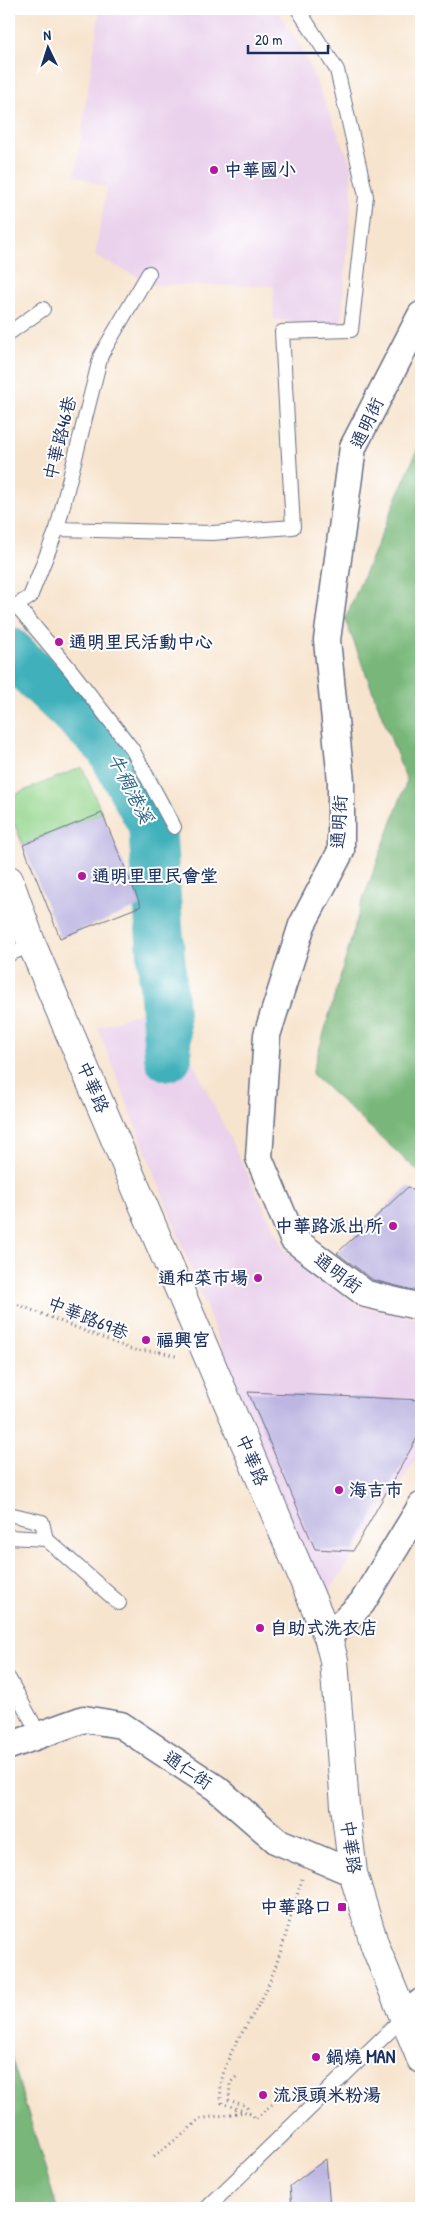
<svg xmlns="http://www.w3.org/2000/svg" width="430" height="2217" font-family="'Patrick Hand','LXGW WenKai TC',sans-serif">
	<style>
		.built { fill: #ead1ec }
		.green { fill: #95d68e; stroke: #588276 }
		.forest { fill: #78b779; stroke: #4a736c }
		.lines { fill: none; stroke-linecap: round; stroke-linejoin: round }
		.river { stroke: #41b1bb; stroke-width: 48 }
		.building { fill: #bdb6e2 }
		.service-casing { stroke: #686e85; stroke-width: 16 }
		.minor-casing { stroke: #686e85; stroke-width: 29 }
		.tertiary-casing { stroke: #686e85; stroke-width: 30 }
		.path { stroke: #686e85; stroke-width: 3; stroke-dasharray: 1 4; stroke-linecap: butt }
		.service { stroke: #fff; stroke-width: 14 }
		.minor { stroke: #fff; stroke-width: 26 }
		.tertiary { stroke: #fff; stroke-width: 28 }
		.poi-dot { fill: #b5179e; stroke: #fff; stroke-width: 2 }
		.labels { text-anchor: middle; stroke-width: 4; stroke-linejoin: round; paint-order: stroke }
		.poi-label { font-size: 18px; font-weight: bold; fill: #1b2f5e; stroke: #fff; text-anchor: start }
		.street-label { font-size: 18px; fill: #1b2f5e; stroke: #fff }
		.water-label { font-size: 19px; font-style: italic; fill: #2a6383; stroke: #fff }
	</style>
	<rect width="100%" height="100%" fill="#fff"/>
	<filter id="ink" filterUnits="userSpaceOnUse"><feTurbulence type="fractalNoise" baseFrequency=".02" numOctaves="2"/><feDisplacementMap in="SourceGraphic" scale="10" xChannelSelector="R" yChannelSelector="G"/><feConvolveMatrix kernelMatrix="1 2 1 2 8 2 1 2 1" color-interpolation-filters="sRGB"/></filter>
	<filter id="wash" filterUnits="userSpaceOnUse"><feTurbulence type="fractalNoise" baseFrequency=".0096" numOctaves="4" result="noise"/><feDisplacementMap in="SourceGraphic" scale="20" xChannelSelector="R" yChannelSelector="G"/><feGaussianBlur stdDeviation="1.12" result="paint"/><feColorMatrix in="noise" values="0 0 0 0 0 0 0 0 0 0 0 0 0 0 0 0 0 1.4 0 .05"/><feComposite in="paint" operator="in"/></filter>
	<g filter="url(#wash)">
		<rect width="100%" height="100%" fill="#f7e4ce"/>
		<path class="built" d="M 100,9 L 276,9 L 302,49 L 351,164 L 352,196 L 341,328 L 273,319 L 274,286 L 154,285 L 95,256 L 107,188 L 75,175 Z
			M 164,1003 L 285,1251 L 359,1306 L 421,1320 L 421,1452 L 321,1604 L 98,1028 Z"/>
		<path class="green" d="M 82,767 L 102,813 L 23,845 L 9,811 L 9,797 Z"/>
		<path class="forest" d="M 421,441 L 421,1174 L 312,1074 L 361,905 L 407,781 L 345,619 Z
			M 9,2050 L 57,2208 L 9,2208 Z"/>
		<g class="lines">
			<path class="river" d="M 9,651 L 108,745 L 152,825 L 168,1057"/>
		</g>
		<g id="blocks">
			<path class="building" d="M 102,813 L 141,906 L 60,938 L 23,845 Z
				M 408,1187 L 421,1195 L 421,1292 L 373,1280 L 337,1253 Z
				M 248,1392 L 421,1400 L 421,1431 L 353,1551 L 315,1549 Z
				M 326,2159 L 330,2208 L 292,2208 L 290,2186 Z"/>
		</g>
	</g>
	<g filter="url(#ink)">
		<use href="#blocks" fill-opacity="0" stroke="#686e85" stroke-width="1"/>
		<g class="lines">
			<g class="service-casing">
				<path id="service" d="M 9,333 L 43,309
					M 57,529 L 212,533 L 293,527 L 282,332 L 351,330 L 366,196 L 337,70 L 298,9
					M 17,606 L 69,668 L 132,749 L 174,827
					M 9,610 L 30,597 L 57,529 L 101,355 L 149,273
					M 9,954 L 32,945
					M 9,1514 L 42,1522 L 46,1539
					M 9,1537 L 46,1539 L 119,1603
					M 9,1679 L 39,1734
					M 207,2208 L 405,2016"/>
			</g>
			<g class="minor-casing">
				<path id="minor" d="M 421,315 L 353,447 L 327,640 L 341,781 L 341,851 L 302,925 L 267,1035 L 259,1158 L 293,1239 L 366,1294 L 421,1307
					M 328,1637 L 362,1603 L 421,1506
					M 9,1746 L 84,1719 L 121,1725 L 216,1788 L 277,1841 L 353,1873
					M 405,2016 L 421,2002"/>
			</g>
			<g class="tertiary-casing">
				<path id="tertiary" d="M 9,880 L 32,945 L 328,1637 L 334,1660 L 345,1806 L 353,1873 L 375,1946 L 421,2059"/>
			</g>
			<path class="path" d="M 9,1301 L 133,1350 L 160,1352 L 167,1332
				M 160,1352 L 179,1357
				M 236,2077 L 230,2083 L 229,2100 L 246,2106 L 252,2115
				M 291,2100 L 284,2094 L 255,2119 L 253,2115 L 222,2103 C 213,2064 253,2022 267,1988 C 282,1953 291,1915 302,1879
				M 154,2156 L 185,2133 L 199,2119 L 245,2112"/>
			<use href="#service" class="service"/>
			<use href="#minor" class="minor"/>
			<use href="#tertiary" class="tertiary"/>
		</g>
	</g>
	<g class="poi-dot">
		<circle cx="214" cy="170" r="5"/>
		<circle cx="59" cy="642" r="5"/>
		<circle cx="82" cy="876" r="5"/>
		<circle cx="393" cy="1226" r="5"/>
		<circle cx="258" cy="1278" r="5"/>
		<circle cx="146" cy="1340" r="5"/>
		<circle cx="339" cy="1490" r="5"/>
		<circle cx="260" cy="1628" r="5"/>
		<rect x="337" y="1902" width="10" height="10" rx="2.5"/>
		<circle cx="316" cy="2057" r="5"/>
		<circle cx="263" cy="2095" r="5"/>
	</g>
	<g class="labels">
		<g class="poi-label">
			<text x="224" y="176">中華國小</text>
			<text x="69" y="648">通明里民活動中心</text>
			<text x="92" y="882">通明里里民會堂</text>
			<text x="383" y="1232" text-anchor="end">中華路派出所</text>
			<text x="248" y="1284" text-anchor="end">通和菜市場</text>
			<text x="156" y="1346">福興宮</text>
			<text x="349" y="1496">海吉市</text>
			<text x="270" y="1634">自助式洗衣店</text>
			<text x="332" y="1913" text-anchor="end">中華路口</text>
			<text x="326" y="2063">鍋燒 MAN</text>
			<text x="273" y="2101">流浪頭米粉湯</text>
		</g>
		<g class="street-label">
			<text transform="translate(367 423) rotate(-65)" y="6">通明街</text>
			<text transform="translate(60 438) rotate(-76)" y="6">中華路46巷</text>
			<text transform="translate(339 822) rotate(-87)" y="6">通明街</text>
			<text transform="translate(93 1087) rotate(67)" y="6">中華路</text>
			<text transform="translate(338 1273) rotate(37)" y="6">通明街</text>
			<text transform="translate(88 1318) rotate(22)" y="6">中華路69巷</text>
			<text transform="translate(252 1460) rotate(67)" y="6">中華路</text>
			<text transform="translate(188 1770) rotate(34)" y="6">通仁街</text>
			<text transform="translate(351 1847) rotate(82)" y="6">中華路</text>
		</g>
		<g class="water-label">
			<text transform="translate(131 788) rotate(63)" y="7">牛稠港溪</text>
		</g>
	</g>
	<rect width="430" height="2217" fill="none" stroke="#fff" stroke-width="30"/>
	<g transform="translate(48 48) rotate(356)" stroke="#ffffff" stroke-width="4" paint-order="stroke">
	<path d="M0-4L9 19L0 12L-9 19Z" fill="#1b2f5e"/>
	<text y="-8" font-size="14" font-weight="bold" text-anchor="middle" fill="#1b2f5e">N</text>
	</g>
	<path d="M248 45v8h80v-8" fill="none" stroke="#1b2f5e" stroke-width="2.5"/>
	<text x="255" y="45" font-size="15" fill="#1b2f5e" stroke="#ffffff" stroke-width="4" paint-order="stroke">20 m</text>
</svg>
